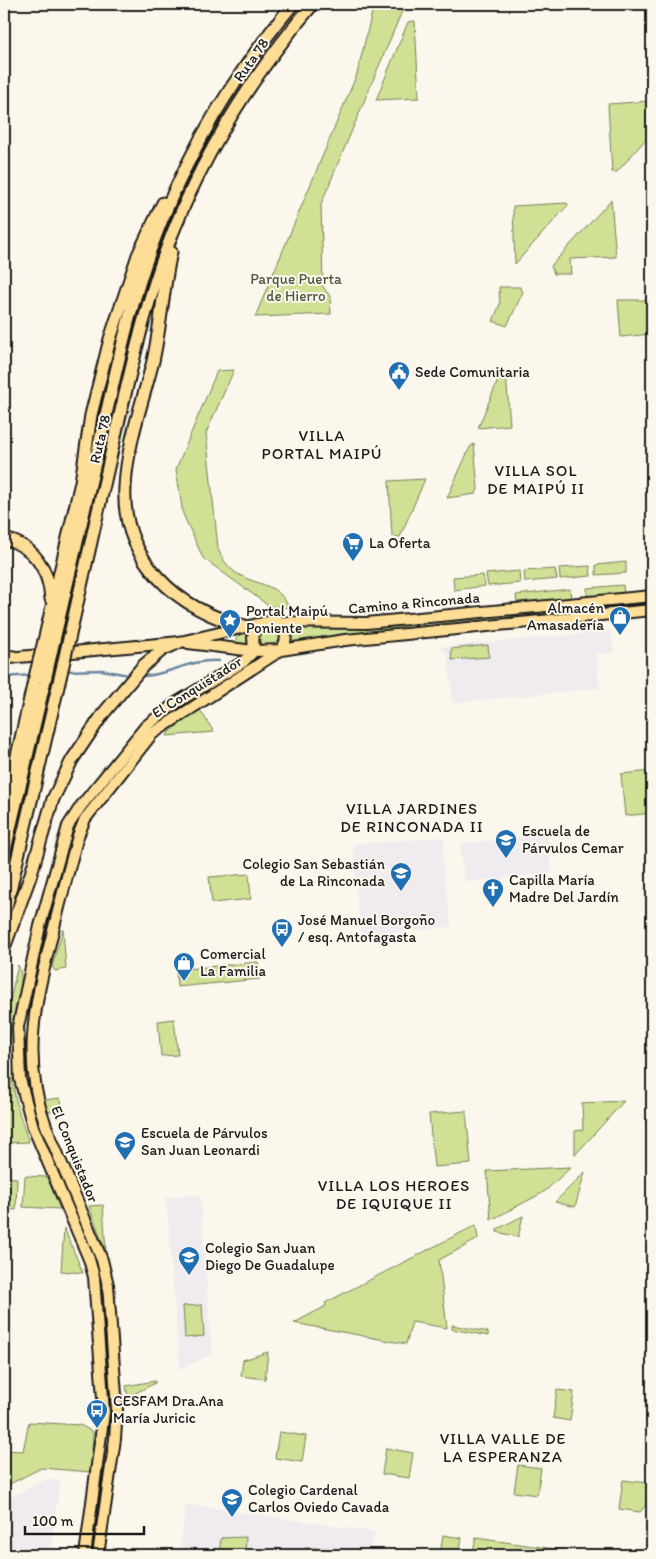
<svg xmlns="http://www.w3.org/2000/svg" width="656" height="1559" font-family="Itim,sans-serif">
	<style>
		.built { fill: #f0ebef }
		.green { fill: #d0e195; stroke: #767e58 }
		.lines { fill: none; stroke-linecap: round; stroke-linejoin: round }
		.stream { stroke: #6a87a2; stroke-width: 2.5 }
		.major-casing { stroke: #1c1c1c; stroke-width: 14 }
		.highway-casing { stroke: #1c1c1c; stroke-width: 15 }
		.major { stroke: #fede96; stroke-width: 10 }
		.highway { stroke: #fede96; stroke-width: 11 }
		.highway-bridge-casing { stroke: #1c1c1c; stroke-width: 15; stroke-linecap: butt }
		.highway-bridge { stroke: #fede96; stroke-width: 11 }
		.labels { text-anchor: middle; stroke-width: 4; stroke-linejoin: round; paint-order: stroke }
		.street-label { font-size: 15px; fill: #1c1c1c; stroke: #fbf7ec }
		.park-label { font-size: 15px; fill: #525740; stroke: #fbf7ec }
		.poi-label { font-size: 15px; fill: #1c1c1c; stroke: #fbf7ec; text-anchor: start }
		.neighbourhood-label { font-size: 16px; letter-spacing: 1px; fill: #1c1c1c; stroke: #fbf7ec }
	</style>
	<rect width="100%" height="100%" fill="#fbf7ec"/>
	<filter id="ink" filterUnits="userSpaceOnUse"><feTurbulence type="fractalNoise" baseFrequency=".02" numOctaves="2"/><feDisplacementMap in="SourceGraphic" scale="10" xChannelSelector="R" yChannelSelector="G"/><feConvolveMatrix kernelMatrix="1 2 1 2 8 2 1 2 1" color-interpolation-filters="sRGB"/></filter>
	<g filter="url(#ink)">
		<path class="built" d="M 611,631 L 614,652 L 596,654 L 600,688 L 453,703 L 448,656 L 440,647 Z
			M 547,834 L 551,873 L 465,882 L 460,844 Z
			M 443,837 L 444,848 L 442,854 L 451,927 L 365,936 L 360,932 L 353,848 L 356,844 Z
			M 200,1195 L 212,1354 L 180,1370 L 166,1197 Z
			M 45,1479 L 60,1481 L 50,1553 L 4,1547 L 4,1501 Z
			M 186,1504 L 375,1532 L 370,1555 L 179,1555 Z"/>
		<path class="green" d="M 374,4 L 405,4 L 321,204 L 323,287 L 330,296 L 331,314 L 255,317 L 357,74 Z
			M 415,21 L 419,98 L 376,100 L 408,22 Z
			M 652,101 L 652,132 L 617,172 L 612,172 L 608,104 Z
			M 611,200 L 616,257 L 570,259 L 571,274 L 554,274 L 551,266 Z
			M 567,203 L 568,205 L 515,264 L 513,206 Z
			M 499,287 L 520,287 L 523,292 L 507,326 L 493,321 L 500,304 Z
			M 618,300 L 652,300 L 652,334 L 621,337 Z
			M 234,370 L 206,433 L 218,548 C 234,593 275,572 289,608 L 269,606 L 203,558 L 183,514 L 176,469 L 217,371 Z
			M 506,373 L 510,425 L 478,428 L 499,378 Z
			M 474,444 L 478,489 L 476,494 L 447,498 L 470,447 Z
			M 425,479 L 400,537 L 392,536 L 389,481 Z
			M 626,562 L 626,573 L 596,575 L 596,565 Z
			M 590,566 L 591,576 L 560,579 L 559,568 Z
			M 555,569 L 557,579 L 525,582 L 524,571 Z
			M 519,571 L 520,583 L 488,586 L 486,574 Z
			M 483,575 L 485,586 L 454,590 L 453,577 Z
			M 623,585 L 624,595 L 587,598 L 587,588 Z
			M 570,589 L 571,599 L 517,604 L 516,595 Z
			M 652,600 L 652,606 L 438,628 L 436,625 L 440,621 Z
			M 424,622 L 424,628 L 288,645 L 290,637 L 287,624 Z
			M258 637a11 11 0 1 1 22 0a11 11 0 1 1-22 0Z
			M 248,631 L 247,646 L 233,645 L 237,639 L 233,632 Z
			M 488,645 L 489,657 L 452,660 L 451,649 Z
			M 200,710 L 214,732 L 167,736 L 169,732 Z
			M 652,771 L 652,813 L 625,816 L 621,774 Z
			M 249,874 L 251,899 L 212,903 L 209,877 Z
			M 63,929 L 66,969 L 55,971 L 52,967 Z
			M 258,962 L 260,979 L 177,987 L 176,970 Z
			M 18,965 C 28,986 11,1013 10,1036 C 8,1073 16,1108 29,1142 L 4,1143 L 4,1026 Z
			M 174,1019 L 178,1055 L 161,1056 L 158,1021 Z
			M 60,1098 L 64,1111 L 47,1112 L 44,1100 Z
			M 624,1101 L 575,1155 L 575,1131 L 583,1130 L 582,1103 Z
			M 466,1111 L 471,1164 L 434,1167 L 429,1114 Z
			M 571,1167 L 544,1192 L 491,1220 L 487,1171 Z
			M 585,1172 L 575,1207 L 555,1202 Z
			M 25,1176 L 47,1177 L 60,1209 L 23,1207 Z
			M 4,1177 L 17,1178 L 16,1210 L 4,1209 Z
			M 103,1205 L 106,1252 L 89,1206 Z
			M 523,1216 L 518,1237 L 497,1232 L 497,1229 Z
			M 476,1225 L 478,1239 L 439,1260 L 447,1328 L 412,1322 L 406,1344 L 294,1323 L 326,1306 L 325,1303 Z
			M 64,1228 L 83,1273 L 61,1271 Z
			M 202,1305 L 204,1336 L 185,1338 L 183,1306 Z
			M 452,1325 L 488,1332 L 488,1336 L 452,1329 Z
			M 268,1352 L 265,1379 L 241,1376 L 243,1360 Z
			M 155,1381 L 155,1383 L 128,1397 L 126,1386 Z
			M 557,1390 L 574,1392 L 570,1421 L 553,1418 Z
			M 29,1422 L 80,1425 L 93,1432 L 91,1472 L 41,1468 L 4,1487 L 4,1450 L 23,1451 Z
			M 279,1432 L 306,1436 L 302,1462 L 275,1458 Z
			M 386,1448 L 413,1453 L 409,1478 L 382,1474 Z
			M 518,1465 L 541,1468 L 537,1495 L 514,1492 Z
			M 623,1480 L 648,1483 L 646,1505 L 640,1512 L 619,1509 Z
			M 443,1535 L 462,1538 L 459,1555 L 440,1555 Z
			M 246,1537 L 245,1555 L 219,1555 L 221,1538 Z
			M 476,1538 L 598,1555 L 472,1555 Z
			M 305,1548 L 329,1548 L 329,1555 L 305,1555 Z"/>
		<g class="lines">
			<path class="stream" d="M 65,671 L 102,670 L 128,675
				M 141,676 C 168,676 188,659 219,661
				M 4,677 L 33,675"/>
			<g class="major-casing">
				<path id="major" d="M 188,643 L 254,651 L 281,650 L 345,640 L 652,610
					M 254,651 L 253,637 L 257,624
					M 8,658 L 180,642 L 267,622 L 366,623 L 652,596
					M 85,1555 L 104,1412 L 94,1277 L 89,1259 L 33,1127 L 20,1079 L 18,1027 L 40,926 L 68,826 L 81,806 L 146,726 L 176,703 L 243,662 L 254,651
					M 98,1555 L 115,1439 L 117,1409 L 108,1285 L 102,1260 L 46,1126 C 22,1061 34,1008 50,943 C 59,907 68,872 78,836 L 85,819 L 152,734 L 281,650 C 289,639 286,631 278,621"/>
			</g>
			<g class="highway-casing">
				<path id="highway" d="M 171,252 C 163,288 161,325 153,361 C 143,401 127,444 125,487 C 121,559 178,611 245,626
					M 4,539 C 34,545 49,570 51,599
					M 69,639 C 85,570 101,501 116,432 C 132,365 147,297 173,232 C 206,149 255,72 313,4
					M 54,640 C 71,568 88,495 104,423 C 118,364 130,305 151,248 C 183,160 233,76 293,4
					M 44,641 L 81,482 L 91,415 L 110,339 L 138,255 L 163,203
					M 4,656 L 14,657
					M 4,813 L 34,681
					M 4,854 L 45,680
					M 4,916 L 60,678
					M 4,948 L 30,877 L 53,799 L 72,760 L 103,714 L 143,666 L 162,650 L 180,642"/>
			</g>
			<use href="#major" class="major"/>
			<use href="#highway" class="highway"/>
			<g class="highway-bridge-casing">
				<path id="highway-bridge" d="M 60,678 L 69,639
					M 45,680 L 54,640
					M 34,681 L 44,641"/>
			</g>
			<use href="#highway-bridge" class="highway-bridge"/>
		</g>
	</g>
	<defs>
		<g id="civic-pin" transform="scale(1.125)"><path d="M0 17L-7.5 6A9.5 9.5 0 1 1 7.5 6Z" fill="#1f6fb2" stroke="#fbf7ec"/><path d="M-.6-6.5H3V-4.5H.6V-3L4-1V1h2V6H-6V1h2V-1L-.6-3ZM-1.2 2.5V6h2.4V2.5Z" fill="#fff"/></g>
		<g id="supermarket-pin" transform="scale(1.125)"><path d="M0 17L-7.5 6A9.5 9.5 0 1 1 7.5 6Z" fill="#1f6fb2" stroke="#fbf7ec"/><path d="M-6-5.5h2.5l.6 2H6L4.5 2H-2.5L-4.4-4H-6ZM-1.5 3.2a1.3 1.3 0 1 0 .1 0ZM3 3.2a1.3 1.3 0 1 0 .1 0Z" fill="#fff"/></g>
		<g id="shop-pin" transform="scale(1.125)"><path d="M0 17L-7.5 6A9.5 9.5 0 1 1 7.5 6Z" fill="#1f6fb2" stroke="#fbf7ec"/><path d="M-5-2.5h2.3a2.7 3.5 0 0 1 5.4 0H5L5.5 6h-11ZM-1.5-2.5h3a1.5 2.3 0 0 0-3 0Z" fill="#fff"/></g>
		<g id="sight-pin" transform="scale(1.125)"><path d="M0 17L-7.5 6A9.5 9.5 0 1 1 7.5 6Z" fill="#1f6fb2" stroke="#fbf7ec"/><path d="M0-6L1.8-2.2L6-1.7L2.9 1.2L3.7 5.4L0 3.3L-3.7 5.4L-2.9 1.2L-6-1.7L-1.8-2.2Z" fill="#fff"/></g>
		<g id="school-pin" transform="scale(1.125)"><path d="M0 17L-7.5 6A9.5 9.5 0 1 1 7.5 6Z" fill="#1f6fb2" stroke="#fbf7ec"/><path d="M0-5L7-2L0 1L-7-2ZM-4 1L0 2.5L4 1V4Q0 6-4 4Z" fill="#fff"/></g>
		<g id="church-pin" transform="scale(1.125)"><path d="M0 17L-7.5 6A9.5 9.5 0 1 1 7.5 6Z" fill="#1f6fb2" stroke="#fbf7ec"/><path d="M-1.2-6h2.4v3.5h3.3v2.4h-3.3V6h-2.4V-.1h-3.3v-2.4h3.3Z" fill="#fff"/></g>
		<g id="bus-pin" transform="scale(1.125)"><path d="M0 17L-7.5 6A9.5 9.5 0 1 1 7.5 6Z" fill="#1f6fb2" stroke="#fbf7ec"/><path d="M-5-6H5V4H4V6H2V4H-2V6H-4V4H-5ZM-3.5-4V0h7V-4ZM-3.5 1.2v1.5H-2V1.2ZM2 1.2v1.5H3.5V1.2Z" fill="#fff"/></g>
	</defs>
	<g fill-rule="evenodd">
		<use href="#civic-pin" x="399" y="372"/>
		<use href="#supermarket-pin" x="353" y="543"/>
		<use href="#shop-pin" x="620" y="617"/>
		<use href="#sight-pin" x="230" y="620"/>
		<use href="#school-pin" x="506" y="840"/>
		<use href="#school-pin" x="401" y="873"/>
		<use href="#church-pin" x="493" y="889"/>
		<use href="#bus-pin" x="282" y="929"/>
		<use href="#shop-pin" x="184" y="963"/>
		<use href="#school-pin" x="125" y="1142"/>
		<use href="#school-pin" x="189" y="1257"/>
		<use href="#bus-pin" x="97" y="1410"/>
		<use href="#school-pin" x="232" y="1499"/>
	</g>
	<g class="labels">
		<g class="street-label">
			<text transform="translate(251 60) rotate(-55)" y="5">Ruta 78</text>
			<text transform="translate(100 439) rotate(-77)" y="5">Ruta 78</text>
			<text transform="translate(414 603) rotate(-5)" y="5">Camino a Rinconada</text>
			<text transform="translate(197 687) rotate(-32)" y="5">El Conquistador</text>
			<text transform="translate(75 1154) rotate(68)" y="5">El Conquistador</text>
		</g>
		<g class="park-label">
			<text x="296" y="284">Parque Puerta<tspan x="296" dy="17">de Hierro</tspan></text>
		</g>
		<g class="poi-label">
			<text x="415" y="377">Sede Comunitaria</text>
			<text x="369" y="548">La Oferta</text>
			<text x="604" y="613" text-anchor="end">Almacén<tspan x="604" dy="17">Amasadería</tspan></text>
			<text x="246" y="616">Portal Maipú<tspan x="246" dy="17">Poniente</tspan></text>
			<text x="522" y="836">Escuela de<tspan x="522" dy="17">Párvulos Cemar</tspan></text>
			<text x="385" y="869" text-anchor="end">Colegio San Sebastián<tspan x="385" dy="17">de La Rinconada</tspan></text>
			<text x="509" y="885">Capilla María<tspan x="509" dy="17">Madre Del Jardín</tspan></text>
			<text x="298" y="925">José Manuel Borgoño<tspan x="298" dy="17">/ esq. Antofagasta</tspan></text>
			<text x="200" y="959">Comercial<tspan x="200" dy="17">La Familia</tspan></text>
			<text x="141" y="1138">Escuela de Párvulos<tspan x="141" dy="17">San Juan Leonardi</tspan></text>
			<text x="205" y="1253">Colegio San Juan<tspan x="205" dy="17">Diego De Guadalupe</tspan></text>
			<text x="113" y="1406">CESFAM Dra.Ana<tspan x="113" dy="17">María Juricic</tspan></text>
			<text x="248" y="1495">Colegio Cardenal<tspan x="248" dy="17">Carlos Oviedo Cavada</tspan></text>
		</g>
		<g class="neighbourhood-label">
			<text x="322" y="441">VILLA<tspan x="322" dy="18">PORTAL MAIPÚ</tspan></text>
			<text x="536" y="476">VILLA SOL<tspan x="536" dy="18">DE MAIPÚ II</tspan></text>
			<text x="412" y="814">VILLA JARDINES<tspan x="412" dy="18">DE RINCONADA II</tspan></text>
			<text x="394" y="1191">VILLA LOS HEROES<tspan x="394" dy="18">DE IQUIQUE II</tspan></text>
			<text x="503" y="1444">VILLA VALLE DE<tspan x="503" dy="18">LA ESPERANZA</tspan></text>
		</g>
	</g>
	<rect width="656" height="1559" fill="none" stroke="#fbf7ec" stroke-width="20"/>
	<rect x="10" y="10" width="636" height="1539" fill="none" stroke="#1c1c1c" stroke-width="2" filter="url(#ink)"/>
	<path d="M25 1526v8h119v-8" fill="none" stroke="#1c1c1c" stroke-width="2.5"/>
	<text x="32" y="1526" font-size="15" fill="#1c1c1c" stroke="#fbf7ec" stroke-width="4" paint-order="stroke">100 m</text>
</svg>
